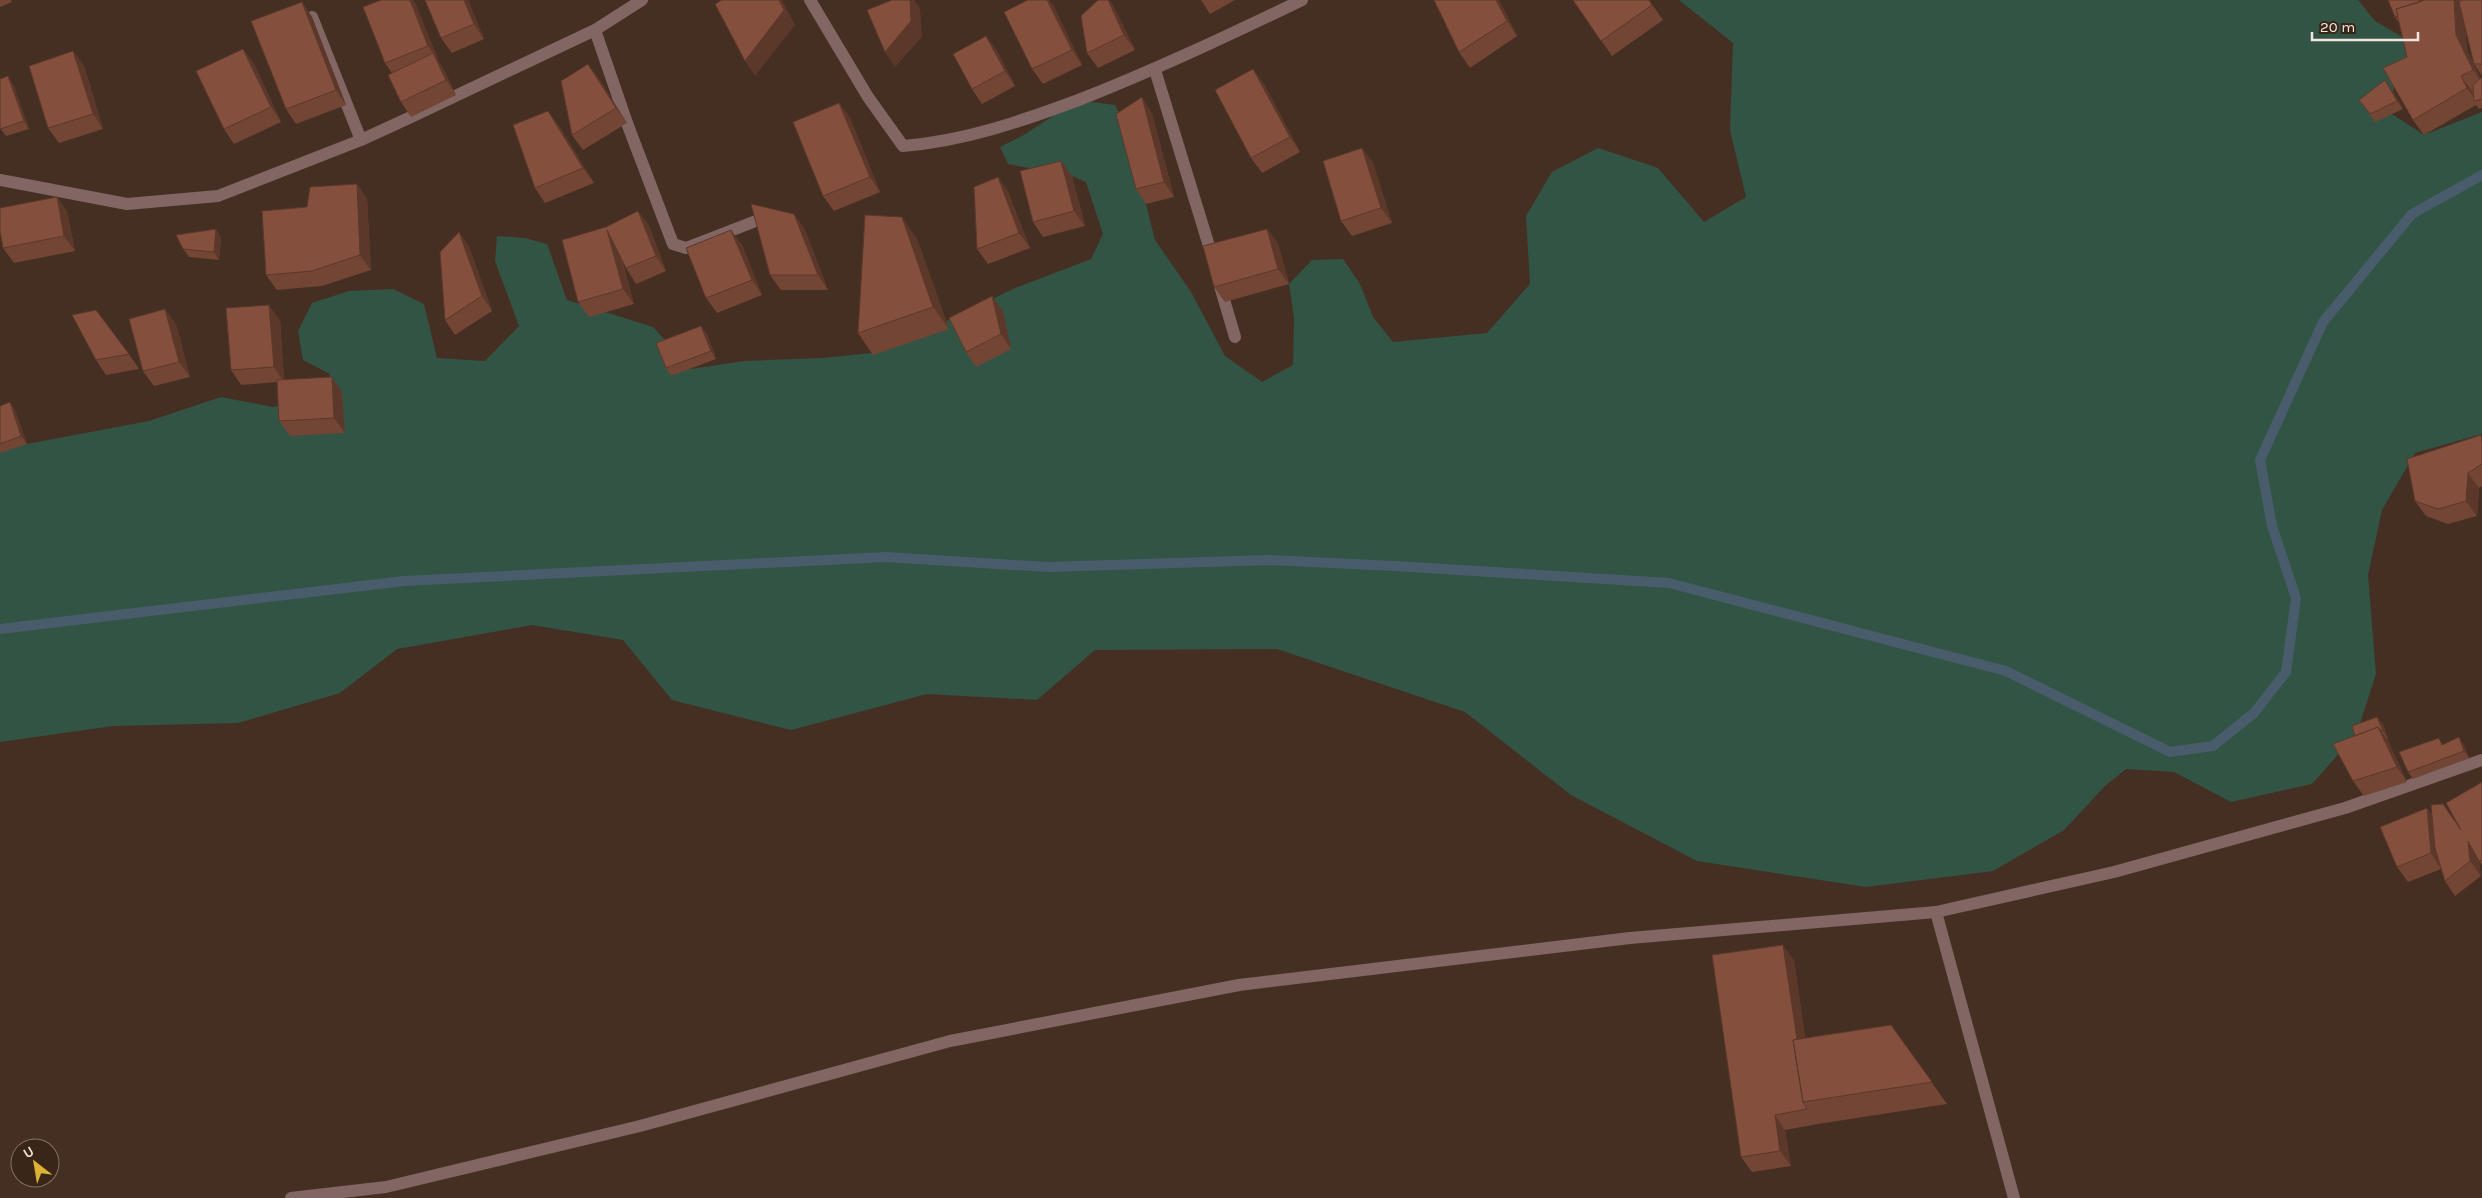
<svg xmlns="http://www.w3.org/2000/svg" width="2482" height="1198" font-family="Karla,sans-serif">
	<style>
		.green { fill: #325445 }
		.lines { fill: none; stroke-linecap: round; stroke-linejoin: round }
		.stream { stroke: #495c6c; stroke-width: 10 }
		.service { stroke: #816664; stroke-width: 12 }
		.minor { stroke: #816664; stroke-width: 12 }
		.tertiary { stroke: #816664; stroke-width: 12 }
		.wall { fill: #724534 }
		.shaded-wall { fill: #5c382b }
		.building { fill: #84503d; stroke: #5c382b }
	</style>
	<rect width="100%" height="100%" fill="#452f23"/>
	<path class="green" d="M 1679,0 L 2358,0 L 2375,21 L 2411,42 L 2417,72 L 2394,83 L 2392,114 L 2424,135 L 2482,112 L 2482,434 L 2415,453 L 2382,510 L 2368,575 L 2376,674 L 2357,733 L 2312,784 L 2231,802 L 2174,772 L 2126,769 L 2105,786 L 2064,830 L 1993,871 L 1866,887 L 1697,861 L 1571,795 L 1465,712 L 1277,649 L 1095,650 L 1037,700 L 927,694 L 791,730 L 672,700 L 623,640 L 532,625 L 397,649 L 340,693 L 238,723 L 113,726 L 0,742 L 0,443 L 27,444 L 149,421 L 221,397 L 273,407 L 326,392 L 330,374 L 303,360 L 298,331 L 312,303 L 349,291 L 393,289 L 424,304 L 437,358 L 485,361 L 519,326 L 495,261 L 497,236 L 525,238 L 547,244 L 567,300 L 653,327 L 691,369 L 744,361 L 822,358 L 882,352 L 1013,289 L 1091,259 L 1103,234 L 1086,182 L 1072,176 L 1008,164 L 1000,147 L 1024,135 L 1077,100 L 1115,105 L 1127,129 L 1155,240 L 1191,292 L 1225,356 L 1262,382 L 1293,365 L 1294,317 L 1289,284 L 1312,260 L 1343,259 L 1360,284 L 1373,317 L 1393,342 L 1487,333 L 1530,284 L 1526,216 L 1552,172 L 1598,148 L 1658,168 L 1704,222 L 1746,197 L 1730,130 L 1733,43 Z"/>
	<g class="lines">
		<path class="stream" d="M 0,629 L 404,581 L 886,557 L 1048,567 L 1269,560 L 1395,566 L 1669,583 L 2006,671 L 2170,752 L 2213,746 L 2254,713 L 2286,672 L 2296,598 L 2272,526 L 2260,460 L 2323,322 L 2412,214 L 2482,175"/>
		<path class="service" d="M 1936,912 L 2014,1198"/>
		<path class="minor" d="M 810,0 L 868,97 L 903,146 C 964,141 1019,122 1076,101 C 1153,71 1227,36 1302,0
			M 312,17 L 361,140
			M 595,30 L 627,123 L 673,244 L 686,248 L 761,219
			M 1155,70 L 1213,259
			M 0,180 L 127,204 L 218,196 L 361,140 L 411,117 L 595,30 L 642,0
			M 1220,286 L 1235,337"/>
		<path class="tertiary" d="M 291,1198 L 386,1187 L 640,1126 L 950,1041 L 1239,985 L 1630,938 L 1936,912 L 2114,872 L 2345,808 L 2482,760"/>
	</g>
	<path class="wall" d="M 0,0 L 11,0 L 12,2 L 0,7 Z
		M 381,0 L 413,0 L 416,5 L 438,61 L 443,68 L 456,95 L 411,117 L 401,102 L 392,73 L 385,63 Z
		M 425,0 L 468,0 L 484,39 L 452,53 L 441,38 Z
		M 1028,0 L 1049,0 L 1054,7 L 1082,65 L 1043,84 L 1032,69 Z
		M 1098,0 L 1109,0 L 1115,9 L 1135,50 L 1098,68 L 1087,53 Z
		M 1201,0 L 1235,0 L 1210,14 Z
		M 1499,0 L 1517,36 L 1470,68 L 1459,52 Z
		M 1573,0 L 1649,0 L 1663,20 L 1612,56 Z
		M 2388,0 L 2420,0 L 2421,1 L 2425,0 L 2482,0 L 2482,76 L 2474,64 L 2465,27 L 2467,50 L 2480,78 L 2482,77 L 2482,108 L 2479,109 L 2476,105 L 2424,135 L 2413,120 L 2407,57 L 2399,23 L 2395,17 Z
		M 302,2 L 312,17 L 346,105 L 296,124 L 286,109 Z
		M 986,36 L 997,51 L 1015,86 L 982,104 L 972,89 Z
		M 243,49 L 254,64 L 281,122 L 234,144 L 224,129 Z
		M 73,51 L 84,66 L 103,129 L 59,143 L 48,128 Z
		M 599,79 L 627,123 L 583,150 L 572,135 Z
		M 13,84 L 29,129 L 6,136 L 0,128 Z
		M 1264,84 L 1300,152 L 1262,173 L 1251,158 Z
		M 2391,88 L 2403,109 L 2375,122 L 2359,100 Z
		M 839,103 L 850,118 L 880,192 L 834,211 L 823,196 Z
		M 1152,113 L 1174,197 L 1146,204 L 1136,189 Z
		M 559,126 L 594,183 L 545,203 L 535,188 Z
		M 1362,148 L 1373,163 L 1392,223 L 1352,236 L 1341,221 Z
		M 1061,161 L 1072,176 L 1085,226 L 1043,237 L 1033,222 Z
		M 998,177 L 1008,192 L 1030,248 L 988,264 L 977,249 Z
		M 357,184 L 367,199 L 371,270 L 322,286 L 277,290 L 266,275 L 307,207 Z
		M 57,197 L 67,212 L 75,251 L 14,263 L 3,248 Z
		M 638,211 L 649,226 L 666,271 L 636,284 L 626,268 L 622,260 L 634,304 L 589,317 L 578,302 L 606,227 Z
		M 794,214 L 805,230 L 828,290 L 781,290 L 770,275 Z
		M 1267,229 L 1278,244 L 1289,284 L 1225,302 L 1214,287 Z
		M 459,232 L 469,247 L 492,311 L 455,335 L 445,320 Z
		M 221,237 L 219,260 L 189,257 L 183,249 Z
		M 917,239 L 949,329 L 873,355 L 858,333 Z
		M 742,245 L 762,295 L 717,313 L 706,298 Z
		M 992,296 L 1003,311 L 1011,349 L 976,367 L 966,352 Z
		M 280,320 L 284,380 L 342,392 L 345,433 L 290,436 L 279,421 L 277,382 L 241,385 L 231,370 Z
		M 176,324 L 190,377 L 154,386 L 143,371 Z
		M 707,334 L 716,359 L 671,376 L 666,368 Z
		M 129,354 L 139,369 L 106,375 L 96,360 Z
		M 0,406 L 15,410 L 27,444 L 0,453 Z
		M 2482,437 L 2482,486 L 2479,488 L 2477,516 L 2448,524 L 2426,516 L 2415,501 Z
		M 2383,724 L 2388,739 L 2387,739 L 2407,782 L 2364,796 L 2353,781 Z
		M 2444,744 L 2464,745 L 2469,758 L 2413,779 L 2408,772 Z
		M 2482,782 L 2482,865 L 2479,861 L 2481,876 L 2455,896 L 2445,881 L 2441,869 L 2408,882 L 2397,867 L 2427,808 L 2432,816 L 2461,829 Z
		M 1794,960 L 1805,1038 L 1891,1025 L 1947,1104 L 1818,1124 L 1785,1130 L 1791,1166 L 1752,1172 L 1741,1157 Z"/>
	<path class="shaded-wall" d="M 410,0 L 413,0 L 416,5 L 439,61 L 428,46 Z
		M 464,0 L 468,0 L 484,39 L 474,24 Z
		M 779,0 L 782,0 L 795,25 L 755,76 L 745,61 Z
		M 910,0 L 914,0 L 920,8 L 922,37 L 895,67 L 885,52 Z
		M 1047,0 L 1049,0 L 1054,7 L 1082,65 L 1072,50 Z
		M 1108,0 L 1109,0 L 1115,9 L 1135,50 L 1124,35 Z
		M 1496,0 L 1499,0 L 1517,36 L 1507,21 Z
		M 2454,0 L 2459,0 L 2463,7 L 2467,50 L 2482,83 L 2473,70 L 2456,35 Z
		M 302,2 L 312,17 L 346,105 L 336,90 Z
		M 986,36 L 997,51 L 1015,86 L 1005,71 Z
		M 243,49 L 254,64 L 281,122 L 271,107 Z
		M 73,51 L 84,66 L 103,129 L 93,114 Z
		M 433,53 L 443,68 L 456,95 L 446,80 Z
		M 588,64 L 599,79 L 627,123 L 616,108 Z
		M 1253,69 L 1264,84 L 1300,152 L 1290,137 Z
		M 8,76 L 13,84 L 29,129 L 24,121 Z
		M 2461,76 L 2472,91 L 2476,100 L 2467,88 Z
		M 2385,80 L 2391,88 L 2403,109 L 2397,101 Z
		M 1142,97 L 1152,113 L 1174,197 L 1164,182 Z
		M 839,103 L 850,118 L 880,192 L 870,177 Z
		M 548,111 L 559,126 L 594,183 L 583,168 Z
		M 1362,148 L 1373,163 L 1392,223 L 1381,208 Z
		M 1061,161 L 1072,176 L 1085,226 L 1074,211 Z
		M 998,177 L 1008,192 L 1030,248 L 1019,233 Z
		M 357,184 L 367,199 L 371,270 L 360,255 Z
		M 57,197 L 67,212 L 75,251 L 64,236 Z
		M 638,211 L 649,226 L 666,271 L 656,256 Z
		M 794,214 L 805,230 L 828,290 L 818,275 Z
		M 902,217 L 917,239 L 949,329 L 933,307 Z
		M 216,229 L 221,237 L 219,260 L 214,252 Z
		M 1267,229 L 1278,244 L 1289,284 L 1278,269 Z
		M 607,230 L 617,245 L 634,304 L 623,289 Z
		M 731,230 L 742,245 L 762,295 L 752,280 Z
		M 459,232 L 469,247 L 492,311 L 482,296 Z
		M 992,296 L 1003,311 L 1011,349 L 1001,334 Z
		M 269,305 L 280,320 L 284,382 L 274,367 Z
		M 165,309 L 176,324 L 190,377 L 179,362 Z
		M 701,326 L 707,334 L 716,359 L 711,351 Z
		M 332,377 L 342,392 L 345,433 L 334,418 Z
		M 10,402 L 15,410 L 27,444 L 21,436 Z
		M 2468,473 L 2479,488 L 2477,516 L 2466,501 Z
		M 2377,717 L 2383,724 L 2388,739 L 2383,731 Z
		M 2378,727 L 2389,742 L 2407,782 L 2397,767 Z
		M 2459,737 L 2464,745 L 2469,758 L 2464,751 Z
		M 2427,808 L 2437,823 L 2441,869 L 2431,853 Z
		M 2468,841 L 2478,856 L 2481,876 L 2470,861 Z
		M 1783,945 L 1794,960 L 1814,1100 L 1806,1101 Z
		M 1775,1115 L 1785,1130 L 1791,1166 L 1780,1151 Z"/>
	<path class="building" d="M 381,0 L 410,0 L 428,46 L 385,63 L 363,7 Z
		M 425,0 L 464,0 L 474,24 L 441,38 Z
		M 722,0 L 779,0 L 784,10 L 745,61 L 715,4 Z
		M 892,0 L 910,0 L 911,21 L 885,52 L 867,10 Z
		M 1028,0 L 1047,0 L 1072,50 L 1032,69 L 1004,12 Z
		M 1098,0 L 1108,0 L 1124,35 L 1087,53 L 1081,16 Z
		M 1434,0 L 1496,0 L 1507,21 L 1459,52 Z
		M 1573,0 L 1649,0 L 1652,5 L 1601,41 Z
		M 2388,0 L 2419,0 L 2420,2 L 2396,9 L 2398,16 L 2395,17 Z
		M 2425,0 L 2454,0 L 2456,35 L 2473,70 L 2461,76 L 2467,88 L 2413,120 L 2383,68 L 2407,57 L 2396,9 Z
		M 2463,0 L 2482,0 L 2482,64 L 2474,64 L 2459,2 Z
		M 302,2 L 336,90 L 286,109 L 251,21 Z
		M 986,36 L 1005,71 L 972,89 L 953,54 Z
		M 243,49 L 271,107 L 224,129 L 196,71 Z
		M 73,51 L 93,114 L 48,128 L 29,66 Z
		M 433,53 L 446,80 L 401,102 L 388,75 Z
		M 588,64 L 616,108 L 572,135 L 561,81 Z
		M 1253,69 L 1290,137 L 1251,158 L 1215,90 Z
		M 8,76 L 24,121 L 0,129 L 0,79 Z
		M 2482,77 L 2482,99 L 2474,101 L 2473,85 Z
		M 2385,80 L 2397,101 L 2370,114 L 2359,100 Z
		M 1142,97 L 1164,182 L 1136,189 L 1116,114 Z
		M 839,103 L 870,177 L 823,196 L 793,122 Z
		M 548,111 L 583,168 L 535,188 L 513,125 Z
		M 1362,148 L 1381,208 L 1341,221 L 1323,161 Z
		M 1061,161 L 1074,211 L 1033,222 L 1020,171 Z
		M 998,177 L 1019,233 L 977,249 L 974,187 Z
		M 357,184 L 360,255 L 312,271 L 266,275 L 262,211 L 307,207 L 310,187 Z
		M 57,197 L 64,236 L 3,248 L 0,231 L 0,208 Z
		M 751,204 L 794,214 L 818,275 L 770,275 Z
		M 638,211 L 656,256 L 626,268 L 607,230 L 623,289 L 578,302 L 562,240 L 606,227 Z
		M 865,215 L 902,217 L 933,307 L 858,333 Z
		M 216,229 L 214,252 L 183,249 L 176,235 Z
		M 1267,229 L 1278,269 L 1214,287 L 1203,246 Z
		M 731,230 L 752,280 L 706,298 L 686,248 Z
		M 459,232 L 482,296 L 445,320 L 440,252 Z
		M 992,296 L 1001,334 L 966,352 L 949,318 Z
		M 269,305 L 274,367 L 231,370 L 226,308 Z
		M 165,309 L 179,362 L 143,371 L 129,319 Z
		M 96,310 L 129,354 L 96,360 L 72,315 Z
		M 701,326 L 711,351 L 666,368 L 656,343 Z
		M 332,377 L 334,418 L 279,421 L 277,380 Z
		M 10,402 L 21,436 L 0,444 L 0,406 Z
		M 2481,435 L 2482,442 L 2482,464 L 2468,473 L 2466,501 L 2438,509 L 2415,501 L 2407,459 Z
		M 2377,717 L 2383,731 L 2382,731 L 2378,727 L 2355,736 L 2352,726 Z
		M 2378,727 L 2397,767 L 2353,781 L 2333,744 Z
		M 2459,737 L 2464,751 L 2408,772 L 2399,752 L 2439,738 L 2442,745 Z
		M 2482,782 L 2482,860 L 2479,861 L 2468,841 L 2470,861 L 2445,881 L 2435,848 L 2431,805 L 2443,804 L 2461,830 L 2446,803 Z
		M 2427,808 L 2431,853 L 2397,867 L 2380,827 Z
		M 1783,945 L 1797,1039 L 1793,1040 L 1803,1102 L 1807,1109 L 1775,1115 L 1780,1151 L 1741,1157 L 1712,955 Z
		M 1891,1025 L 1932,1082 L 1803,1102 L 1793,1040 Z"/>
	<g transform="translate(35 1163) rotate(329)"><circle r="24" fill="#3a2519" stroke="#847167"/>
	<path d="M0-4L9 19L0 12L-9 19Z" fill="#dbb233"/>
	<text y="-8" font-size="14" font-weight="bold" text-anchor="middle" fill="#f3e4dd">U</text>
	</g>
	<path d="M2312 32v8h106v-8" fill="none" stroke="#f3e4dd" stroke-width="2.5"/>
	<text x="2320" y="32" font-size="15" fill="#f3e4dd" stroke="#3a2519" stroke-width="4" paint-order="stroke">20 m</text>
</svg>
